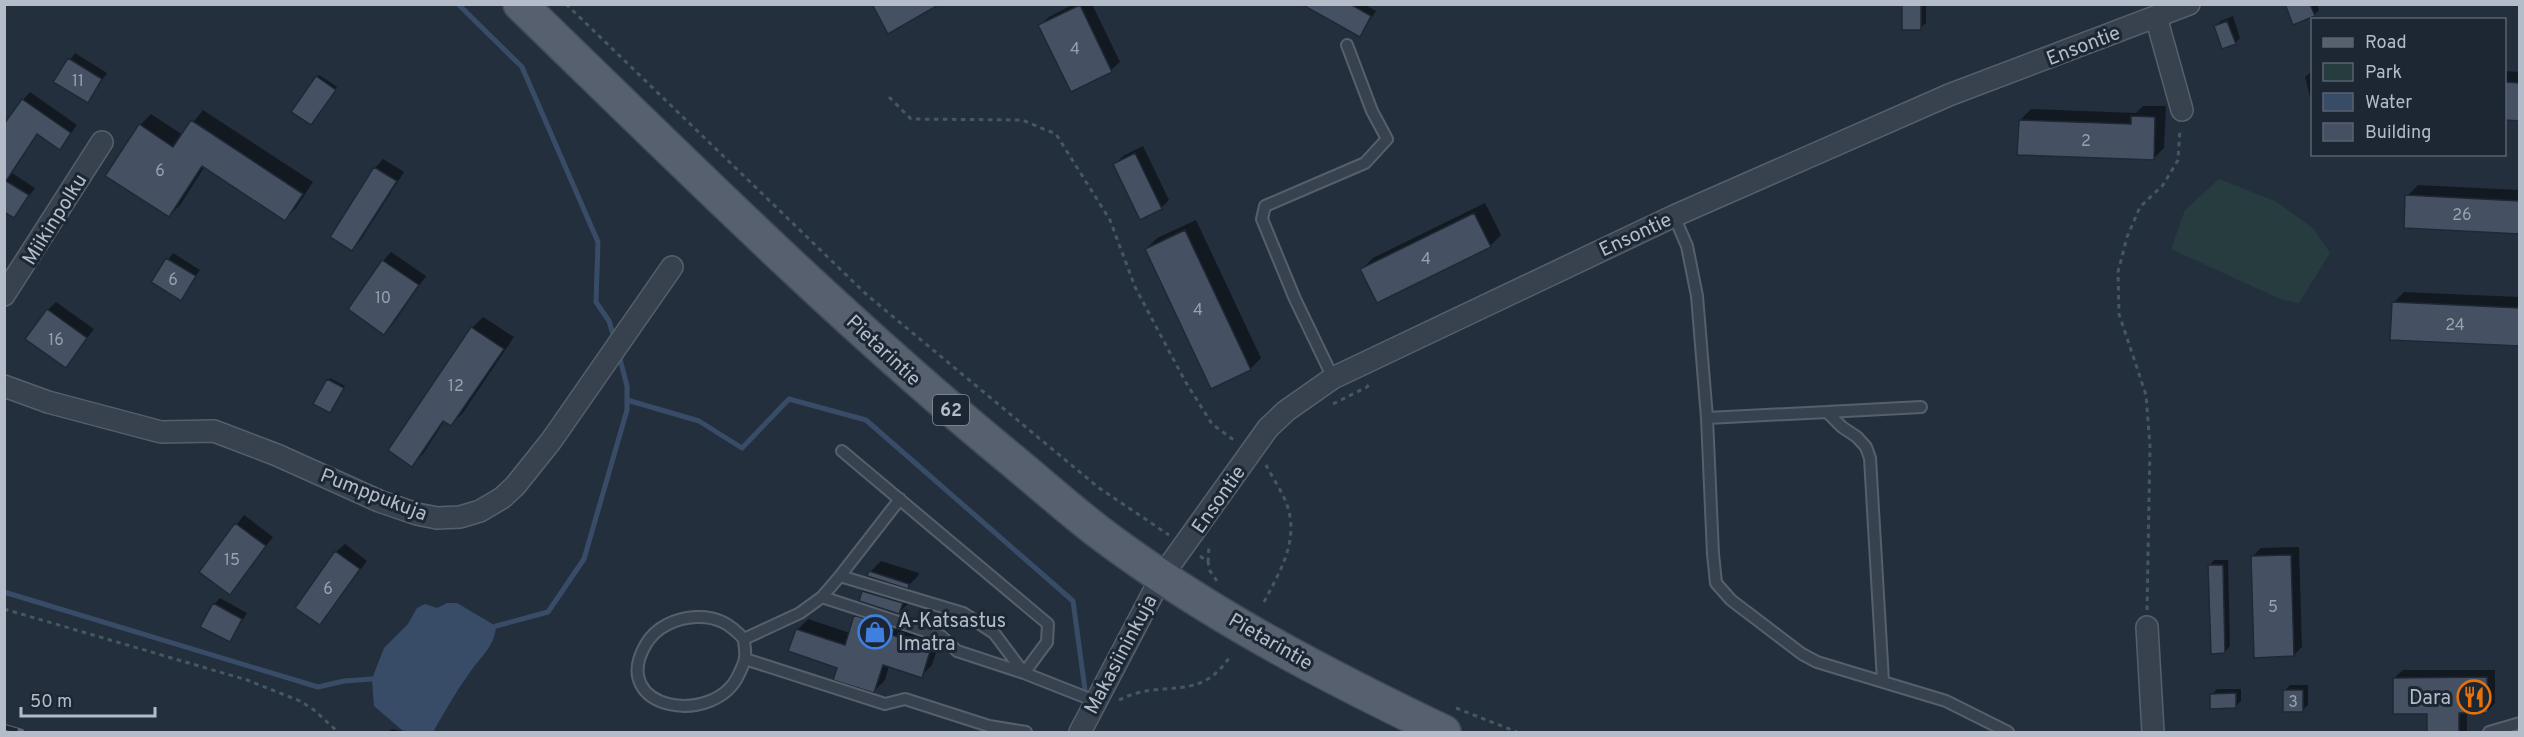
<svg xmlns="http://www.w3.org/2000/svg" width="2524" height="737" font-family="Overpass,sans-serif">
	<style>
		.green { fill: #263c3f }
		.water { fill: #394c67 }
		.shadow { fill: #0007 }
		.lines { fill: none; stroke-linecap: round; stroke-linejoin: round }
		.stream { stroke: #394c67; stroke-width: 5 }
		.building { fill: #455162; stroke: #1f2835; stroke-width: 1.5 }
		.lane-casing { stroke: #565f6c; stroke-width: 14 }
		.street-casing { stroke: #565f6c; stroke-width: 24 }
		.primary-casing { stroke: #414a57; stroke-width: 36 }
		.path { stroke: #44595c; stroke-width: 3; stroke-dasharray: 4.5 4.5; stroke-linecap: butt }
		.lane { stroke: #38414e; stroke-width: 10 }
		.street { stroke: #38414e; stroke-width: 21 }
		.primary { stroke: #56606e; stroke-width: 33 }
		.rail-casing { stroke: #5a6575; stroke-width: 7 }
		.rail { stroke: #1d2633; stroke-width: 4.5; stroke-dasharray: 14; stroke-linecap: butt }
		.labels { text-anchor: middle; stroke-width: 6; stroke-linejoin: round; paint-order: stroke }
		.number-label { font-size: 16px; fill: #98a1af }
		.shield { fill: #1d2633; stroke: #878f9c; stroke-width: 1.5 }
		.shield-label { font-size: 18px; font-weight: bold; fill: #b4bcc9 }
		.street-label { font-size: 20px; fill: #b4bcc9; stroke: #1d2633 }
		.poi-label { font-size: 20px; fill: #b4bcc9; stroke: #1d2633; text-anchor: start }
	</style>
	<rect width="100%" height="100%" fill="#242f3e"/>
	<path class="green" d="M 2219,179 L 2277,202 L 2314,229 L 2330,253 L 2299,303 L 2280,299 L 2171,249 L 2185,210 Z"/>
	<path class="water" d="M 447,603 L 457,603 L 496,626 C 495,647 479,658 468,675 C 455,693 444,713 433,732 L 409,732 L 402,730 L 374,706 L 372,679 L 384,648 L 408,624 L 417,608 L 425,604 L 437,608 Z"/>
	<path class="shadow" d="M 1074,4 L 1092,4 L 1120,62 L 1111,70 L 1072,90 L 1040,25 L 1049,17 Z
		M 1323,4 L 1364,4 L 1376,11 L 1359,36 Z
		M 1904,4 L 1926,4 L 1926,23 L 1920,28 Z
		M 2286,4 L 2317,4 L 2319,10 L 2314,15 Z
		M 2233,16 L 2240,38 L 2235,43 L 2215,26 L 2221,21 Z
		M 75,53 L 107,73 L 87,101 L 55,81 Z
		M 2312,71 L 2312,96 L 2310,97 L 2305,77 Z
		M 2504,71 L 2520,72 L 2520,119 L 2504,119 Z
		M 319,75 L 337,87 L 313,121 L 293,111 Z
		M 30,92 L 77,125 L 60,148 L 38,133 L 12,173 L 35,188 L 14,216 L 4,210 L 4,131 L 23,100 Z
		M 2143,106 L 2166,106 L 2164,148 L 2153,159 L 2020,120 L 2031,109 L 2136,113 Z
		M 203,110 L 313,182 L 296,208 L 285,219 L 205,166 L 180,205 L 169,216 L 140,125 L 151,114 L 183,135 Z
		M 1143,146 L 1169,200 L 1161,208 L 1115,164 L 1123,156 Z
		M 383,159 L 404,172 L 360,241 L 352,249 L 332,236 L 375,168 Z
		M 2418,185 L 2520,190 L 2520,232 L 2407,196 Z
		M 1485,203 L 1501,235 L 1490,246 L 1362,269 L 1373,258 Z
		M 1196,220 L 1261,358 L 1250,369 L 1146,249 L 1157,238 Z
		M 391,252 L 426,276 L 393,324 L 384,333 L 350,309 L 383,261 Z
		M 173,253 L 200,270 L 180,299 L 153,282 Z
		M 2404,292 L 2520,297 L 2520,344 L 2393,303 Z
		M 56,302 L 94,329 L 66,366 L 48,310 Z
		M 483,317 L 514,337 L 462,414 L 451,424 L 445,420 L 423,454 L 412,465 L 390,450 L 472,328 Z
		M 330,378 L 345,386 L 330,412 L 328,380 Z
		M 244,515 L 273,537 L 230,593 L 201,572 Z
		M 345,544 L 367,561 L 320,623 L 336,552 Z
		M 2299,547 L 2302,647 L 2294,655 L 2252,557 L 2261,548 Z
		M 2214,560 L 2228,560 L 2230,646 L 2225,652 L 2209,566 Z
		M 881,561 L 919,573 L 918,576 L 907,587 L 870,572 Z
		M 875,580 L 913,592 L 910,602 L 896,615 L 904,618 L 902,624 L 941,637 L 932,665 L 921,676 L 889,666 L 885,680 L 874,691 L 839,667 L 797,630 L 808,619 L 850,633 L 856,616 L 869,603 L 861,600 L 864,591 Z
		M 220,598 L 247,613 L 229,641 L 214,604 Z
		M 2403,670 L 2495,670 L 2495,703 L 2487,712 L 2467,712 L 2467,732 L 2429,732 L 2429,712 L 2394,678 Z
		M 2290,685 L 2308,685 L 2308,705 L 2302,710 L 2284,691 Z
		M 2217,689 L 2241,689 L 2241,701 L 2236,706 L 2212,695 Z
		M 392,729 L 407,732 L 388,732 Z"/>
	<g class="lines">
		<path class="stream" d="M 458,4 L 522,67 L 598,242 L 596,302 L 609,321 L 615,341
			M 627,400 L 699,421 L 742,448 L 789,399 L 866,420 L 1073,601 L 1085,690
			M 4,592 L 318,687 L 344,681 L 372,679
			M 496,626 L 548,612 L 584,559 L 627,410 L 627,386 L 619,355"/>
	</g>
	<path class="building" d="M 872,4 L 940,4 L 888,34 Z
		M 1301,4 L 1350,4 L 1371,16 L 1360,37 Z
		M 1902,4 L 1921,4 L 1921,30 L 1902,30 Z
		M 2285,4 L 2310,4 L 2315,16 L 2293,25 Z
		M 1080,5 L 1112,72 L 1071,92 L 1038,25 Z
		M 2227,21 L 2236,44 L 2222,49 L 2214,26 Z
		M 68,58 L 102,79 L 88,103 L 53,82 Z
		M 316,76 L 336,90 L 311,125 L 291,112 Z
		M 2505,82 L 2520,83 L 2520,121 L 2505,120 Z
		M 22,99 L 71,133 L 60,150 L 37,134 L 6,181 L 29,195 L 14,218 L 4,212 L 4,124 Z
		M 2131,116 L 2155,117 L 2154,160 L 2017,155 L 2019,120 L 2131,124 Z
		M 191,120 L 303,194 L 285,221 L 202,166 L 169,217 L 105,176 L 139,124 L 173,147 Z
		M 1135,153 L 1162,209 L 1140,220 L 1113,164 Z
		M 374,167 L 397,181 L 352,251 L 330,237 Z
		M 2405,195 L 2520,201 L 2520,234 L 2404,228 Z
		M 1474,213 L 1491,247 L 1377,303 L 1360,269 Z
		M 1185,230 L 1251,370 L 1211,389 L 1145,249 Z
		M 166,258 L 196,276 L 181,301 L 151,282 Z
		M 382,260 L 419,285 L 384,335 L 348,309 Z
		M 2392,302 L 2520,308 L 2520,346 L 2390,340 Z
		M 47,309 L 87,338 L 66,368 L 25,339 Z
		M 471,327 L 504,349 L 451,426 L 443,421 L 412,467 L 388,450 Z
		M 327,379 L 344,388 L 330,413 L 313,404 Z
		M 235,523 L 266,546 L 230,595 L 199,572 Z
		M 335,551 L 360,569 L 320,625 L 295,608 Z
		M 2291,555 L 2294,656 L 2254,658 L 2251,556 Z
		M 2208,565 L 2223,565 L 2225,653 L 2211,654 Z
		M 869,571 L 909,584 L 908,589 L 867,576 Z
		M 862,591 L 903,603 L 899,614 L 859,601 Z
		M 213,603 L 242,619 L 230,642 L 200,627 Z
		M 854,615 L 894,629 L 892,635 L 931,648 L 922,678 L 883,665 L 874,693 L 833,680 L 837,668 L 788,651 L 796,629 L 845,645 Z
		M 2487,677 L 2488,713 L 2459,713 L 2459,732 L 2427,732 L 2427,714 L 2393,714 L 2393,678 Z
		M 2283,690 L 2303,690 L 2303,712 L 2283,712 Z
		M 2236,693 L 2236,708 L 2210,709 L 2210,694 Z"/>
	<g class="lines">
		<g class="lane-casing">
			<path id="lane" d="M 1674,216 L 1687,246 L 1697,296 L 1707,418
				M 1333,378 L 1295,299 L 1262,219 L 1265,206 L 1365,163 L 1387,139 L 1372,111 L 1347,45
				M 1827,412 L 1921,407
				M 840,576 L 900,499
				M 822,597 L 840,576 L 963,613 L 994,633 L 1024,673 L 1047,642 L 1048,624 L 842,451
				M 744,639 C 744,645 746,651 745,657 C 745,663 741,669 739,674 C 715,728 607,710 646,644 C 656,627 676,618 696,617 C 717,616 730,624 744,639 L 800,613 L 822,597 L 941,636 L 957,651 L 1024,673 L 1095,701
				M 745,659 L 885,704 L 905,699 L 989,726 L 1026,732
				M 1883,681 L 1870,458 L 1866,447 L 1857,437 L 1842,427 L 1827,412 L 1707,418 L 1713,554 L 1716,583 L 1731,600 L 1802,654 L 1817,662 L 1946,701 L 2008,732
				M 2489,732 L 2520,723"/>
		</g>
		<g class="street-casing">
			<path id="street" d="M 2156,17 L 2182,110
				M 4,295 L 102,142
				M 4,386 L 48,402 L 161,432 L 214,431 L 277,455 L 379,501 L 417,514 L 437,518 L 460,517 L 480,511 L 502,498 L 515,486 L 551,441 L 672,267
				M 2147,627 L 2153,732
				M 1080,732 L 1162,576 L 1268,428 L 1286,411 L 1333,378 L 1674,216 L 1949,95 L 2189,4"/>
		</g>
		<g class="primary-casing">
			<path id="primary" d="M 520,4 C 681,160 840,319 1013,461 C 1042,485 1070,510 1100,533 C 1206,613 1325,675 1444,732"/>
		</g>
		<path class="path" d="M 566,4 L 867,295 L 1099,488 L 1169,535
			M 889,97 L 911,119 L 1022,120 L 1056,134 L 1110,220 L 1135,287 L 1185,381 L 1212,424 L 1235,441
			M 1333,404 L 1367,387 L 1371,382
			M 1200,556 L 1208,562 L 1210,571 L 1217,581
			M 1208,562 L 1209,545
			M 1264,602 C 1278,575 1295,548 1290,517 C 1288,499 1274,481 1266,465
			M 4,609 L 247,680 L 300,701 L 314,710 L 338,732
			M 2147,610 L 2150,446 L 2146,395 L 2119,314 L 2118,272 L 2127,237 L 2140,207 L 2163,185 L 2178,160 L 2180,129
			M 1119,700 C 1164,677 1199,705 1231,655
			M 1456,708 L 1517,732"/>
		<use href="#lane" class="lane"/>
		<use href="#street" class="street"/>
		<use href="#primary" class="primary"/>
		<g class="rail-casing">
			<path id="rail" d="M 4,727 L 21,732"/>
		</g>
		<use href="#rail" class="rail"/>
	</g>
	<defs>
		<g id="shop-ring" transform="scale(1.725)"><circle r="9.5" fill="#1d2633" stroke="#3f7fe0" stroke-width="1.5"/><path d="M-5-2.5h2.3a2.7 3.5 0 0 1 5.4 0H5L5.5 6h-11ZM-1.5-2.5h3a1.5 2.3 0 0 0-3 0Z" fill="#3f7fe0"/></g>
		<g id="restaurant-ring" transform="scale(1.725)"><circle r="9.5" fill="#1d2633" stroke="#e8710a" stroke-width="1.5"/><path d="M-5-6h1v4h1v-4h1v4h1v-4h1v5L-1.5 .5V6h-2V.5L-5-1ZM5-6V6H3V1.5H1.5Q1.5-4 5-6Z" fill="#e8710a"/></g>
	</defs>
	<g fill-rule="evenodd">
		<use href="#shop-ring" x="875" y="632"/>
		<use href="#restaurant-ring" x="2474" y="697"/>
	</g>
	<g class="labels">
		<g class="number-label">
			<text x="1075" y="54">4</text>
			<text x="78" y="86">11</text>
			<text x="2086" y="146">2</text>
			<text x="160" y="176">6</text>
			<text x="2462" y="220">26</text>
			<text x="1426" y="264">4</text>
			<text x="173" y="285">6</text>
			<text x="383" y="303">10</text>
			<text x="1198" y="315">4</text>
			<text x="2455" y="330">24</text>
			<text x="56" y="345">16</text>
			<text x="456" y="391">12</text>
			<text x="232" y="565">15</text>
			<text x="328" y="594">6</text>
			<text x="2273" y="612">5</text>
			<text x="2293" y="707">3</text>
		</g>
		<rect class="shield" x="933" y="395" width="36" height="30" rx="4.5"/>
		<g class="shield-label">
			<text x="951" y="416">62</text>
		</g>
		<g class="street-label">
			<text transform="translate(2083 45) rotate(-21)" y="7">Ensontie</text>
			<text transform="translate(54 219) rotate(-58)" y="7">Miikinpolku</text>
			<text transform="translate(1635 234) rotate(-25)" y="7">Ensontie</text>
			<text transform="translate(884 350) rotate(43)" y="7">Pietarintie</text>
			<text transform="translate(374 494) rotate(21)" y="7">Pumppukuja</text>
			<text transform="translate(1218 499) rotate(-55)" y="7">Ensontie</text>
			<text transform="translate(1271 641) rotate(30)" y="7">Pietarintie</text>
			<text transform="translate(1120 654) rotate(-62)" y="7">Makasiininkuja</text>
		</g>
		<g class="poi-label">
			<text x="898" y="627">A-Katsastus<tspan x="898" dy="23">Imatra</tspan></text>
			<text x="2451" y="704" text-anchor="end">Dara</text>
		</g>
	</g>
	<rect width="2524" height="737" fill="none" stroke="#b4bcc9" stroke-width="12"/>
	<rect x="2311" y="18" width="195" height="138" fill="#1d2633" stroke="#59626f" stroke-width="1.5"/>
	<rect x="2323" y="38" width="30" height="9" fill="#56606e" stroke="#59626f" stroke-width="1.5"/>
	<text x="2365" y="48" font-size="18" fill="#b4bcc9">Road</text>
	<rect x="2323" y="63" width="30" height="18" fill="#263c3f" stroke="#59626f" stroke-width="1.5"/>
	<text x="2365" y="78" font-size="18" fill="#b4bcc9">Park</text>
	<rect x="2323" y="93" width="30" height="18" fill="#394c67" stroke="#59626f" stroke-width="1.5"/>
	<text x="2365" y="108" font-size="18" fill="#b4bcc9">Water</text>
	<rect x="2323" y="123" width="30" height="18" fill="#455162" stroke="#59626f" stroke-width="1.5"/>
	<text x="2365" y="138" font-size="18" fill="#b4bcc9">Building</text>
	<path d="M21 707v9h134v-9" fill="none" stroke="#b4bcc9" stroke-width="3"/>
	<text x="30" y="707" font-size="18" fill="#b4bcc9" stroke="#1d2633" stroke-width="4.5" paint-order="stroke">50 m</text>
</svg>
